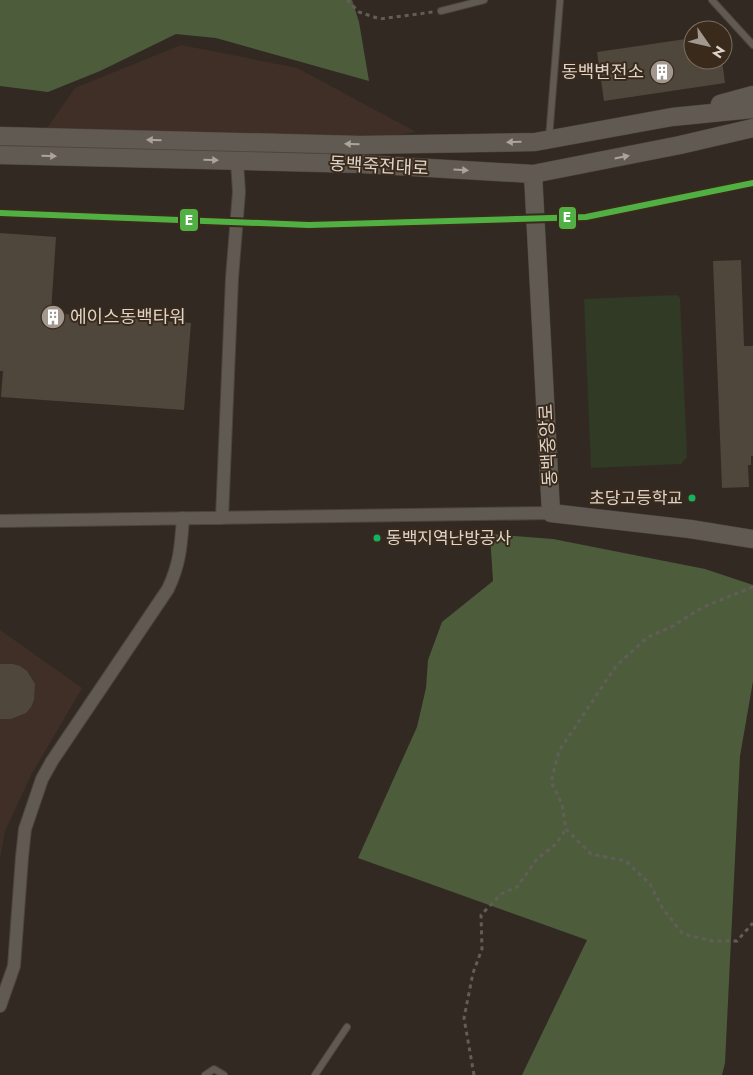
<svg xmlns="http://www.w3.org/2000/svg" width="753" height="1075" font-family="Jost,'Noto Sans KR',sans-serif">
	<style>
		.industrial { fill: #402f27 }
		.green { fill: #303a25 }
		.forest { fill: #4d5d3c }
		.building { fill: #4f463c }
		.lines { fill: none; stroke-linecap: round; stroke-linejoin: round }
		.lane-casing { stroke: #4c453e; stroke-width: 8 }
		.street-casing { stroke: #4c453e; stroke-width: 14 }
		.secondary-casing { stroke: #4c453e; stroke-width: 19 }
		.path { stroke: #625d57; stroke-width: 3; stroke-dasharray: 4 4; stroke-linecap: butt }
		.lane { stroke: #615a53; stroke-width: 6 }
		.street { stroke: #615a53; stroke-width: 12 }
		.secondary { stroke: #615a53; stroke-width: 18 }
		.rail-1-casing { stroke: #392a1b; stroke-width: 10 }
		.rail-1 { stroke: #51b043; stroke-width: 6 }
		.oneway { fill: #aca39b }
		.bus-dot { fill: #13b361; stroke: #392a1b; stroke-width: 2 }
		.labels { text-anchor: middle; stroke-width: 4; stroke-linejoin: round; paint-order: stroke }
		.bus-label { font-size: 17px; fill: #ded4cb; stroke: #392a1b; text-anchor: end }
		.poi-label { font-size: 18px; fill: #ded4cb; stroke: #392a1b; text-anchor: end }
		.street-label { font-size: 18px; fill: #ded4cb; stroke: #392a1b }
		.line-badge { stroke: #392a1b; stroke-width: 2 }
		.badge-label { font-size: 14px; text-anchor: middle; font-weight: bold; fill: #fff }
	</style>
	<rect width="100%" height="100%" fill="#322a22"/>
	<path class="industrial" d="M 181,45 L 297,68 L 416,132 L 384,137 L 86,132 L 47,128 L 75,88 Z
		M 0,630 L 82,688 L 31,775 L 5,831 L 0,859 Z"/>
	<path class="green" d="M 677,295 L 680,298 L 687,457 L 681,464 L 591,468 L 584,299 Z"/>
	<path class="forest" d="M 0,0 L 352,0 L 359,22 L 369,81 L 216,38 L 176,34 L 100,71 L 48,92 L 0,86 Z
		M 490,534 L 553,539 L 705,569 L 753,585 L 753,681 L 740,756 L 725,1063 L 722,1075 L 522,1075 L 587,940 L 358,858 L 417,727 L 426,688 L 428,660 L 442,622 L 493,581 Z"/>
	<path class="building" d="M 693,38 L 693,60 L 722,60 L 725,83 L 604,101 L 597,52 Z
		M 0,233 L 56,237 L 51,313 L 191,323 L 184,410 L 1,397 L 3,371 L 0,371 Z
		M 741,260 L 744,346 L 753,346 L 753,456 L 751,456 L 751,465 L 748,465 L 749,487 L 722,488 L 713,261 Z
		M 0,664 L 13,664 L 20,666 L 27,671 L 35,684 L 34,700 L 31,707 L 26,713 L 11,719 L 0,719 Z"/>
	<g class="lines">
		<g class="lane-casing">
			<path id="lane" d="M 712,0 L 753,45
				M 441,11 L 484,0
				M 549,138 L 560,0
				M 205,1075 L 214,1069 L 224,1075
				M 315,1075 L 347,1027"/>
		</g>
		<g class="street-casing">
			<path id="street" d="M 222,518 L 232,278 L 239,192 L 237,161
				M 0,521 L 551,513
				M 0,1006 L 14,966 L 22,857 L 25,829 L 42,779 L 52,761 L 168,589 C 180,564 181,545 183,518"/>
		</g>
		<g class="secondary-casing">
			<path id="secondary" d="M 720,104 L 753,95
				M 0,136 L 361,145 L 535,142 L 672,117 L 753,109
				M 0,155 L 362,164 L 533,174 L 680,145 L 753,128
				M 533,174 L 551,513 L 690,529 L 753,539"/>
		</g>
		<path class="path" d="M 347,0 L 359,12 L 380,19 L 433,12
			M 753,587 L 703,607 L 673,626 L 648,637 L 616,666 L 559,751 L 551,782 L 562,804 L 566,829 L 591,854 L 626,861 L 650,884 L 663,909 L 683,934 L 713,941 L 737,941 L 753,923
			M 474,1075 L 464,1018 L 473,973 L 482,949 L 481,915 L 501,894 L 517,887 L 537,859 L 556,844 L 566,829"/>
		<use href="#lane" class="lane"/>
		<use href="#street" class="street"/>
		<use href="#secondary" class="secondary"/>
		<g class="rail-1-casing">
			<path id="rail-1" d="M 0,213 L 309,225 L 586,217 L 753,183"/>
		</g>
		<use href="#rail-1" class="rail-1"/>
	</g>
	<defs><path id="oneway-solid" d="M-6-.8H1V-3.2L6.5 0L1 3.2V.8H-6Z" transform="scale(1.25)"/></defs>
	<g class="oneway">
		<use href="#oneway-solid" transform="translate(154 140) rotate(-179)"/>
		<use href="#oneway-solid" transform="translate(514 142) rotate(179)"/>
		<use href="#oneway-solid" transform="translate(352 144) rotate(-179)"/>
		<use href="#oneway-solid" transform="translate(49 156) rotate(1)"/>
		<use href="#oneway-solid" transform="translate(622 157) rotate(-11)"/>
		<use href="#oneway-solid" transform="translate(211 160) rotate(1)"/>
		<use href="#oneway-solid" transform="translate(461 170) rotate(3)"/>
	</g>
	<defs>
		<g id="building-disc" transform="scale(1.25)"><circle r="9.5" fill="#a29890" stroke="#392a1b"/><path d="M-4-6H4V6H1V3H-1V6H-4ZM-2.5-4.3h1.7v1.8h-1.7ZM.8-4.3h1.7v1.8H.8ZM-2.5-1h1.7V.8h-1.7ZM.8-1h1.7V.8H.8Z" fill="#fff"/></g>
	</defs>
	<g fill-rule="evenodd">
		<use href="#building-disc" x="662" y="72"/>
		<use href="#building-disc" x="53" y="317"/>
	</g>
	<g class="bus-dot">
		<circle cx="692" cy="498" r="4.5"/>
		<circle cx="377" cy="538" r="4.5"/>
	</g>
	<g class="labels">
		<g class="bus-label">
			<text x="683" y="504">초당고등학교</text>
			<text x="386" y="544" text-anchor="start">동백지역난방공사</text>
		</g>
		<g class="poi-label">
			<text x="644" y="78">동백변전소</text>
			<text x="70" y="323" text-anchor="start">에이스동백타워</text>
		</g>
		<g class="street-label">
			<text transform="translate(379 166) rotate(3)" y="6">동백죽전대로</text>
			<text transform="translate(548 445) rotate(-93)" y="6">동백중앙로</text>
		</g>
	</g>
	<g class="line-badge">
		<rect x="558" y="206" width="19" height="24" rx="5" fill="#51b043"/>
		<rect x="179" y="208" width="20" height="24" rx="5" fill="#51b043"/>
	</g>
	<g class="badge-label">
		<text x="567" y="222">E</text>
		<text x="189" y="225">E</text>
	</g>
	<g transform="translate(708 45) rotate(124)"><circle r="24" fill="#392a1b" stroke="#7b6e61"/>
	<path d="M0-4L9 19L0 12L-9 19Z" fill="#a29890"/>
	<text y="-8" font-size="14" font-weight="bold" text-anchor="middle" fill="#ded4cb">N</text>
	</g>
</svg>
